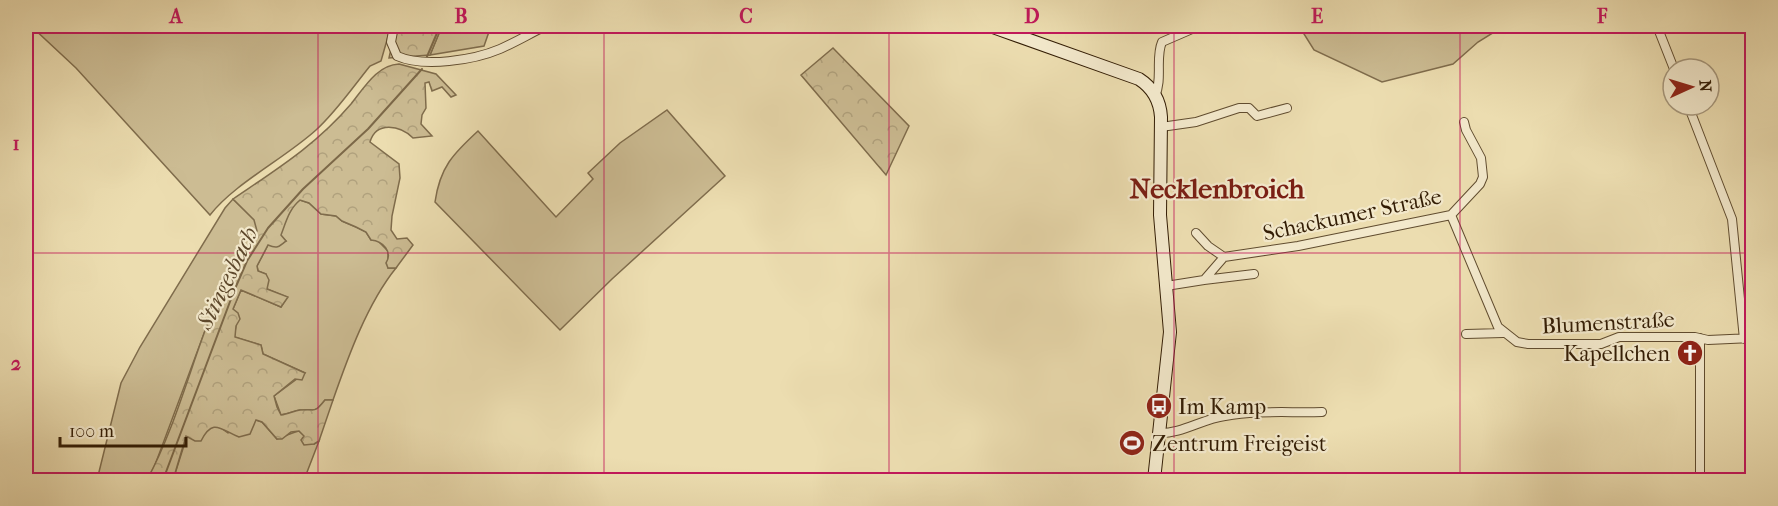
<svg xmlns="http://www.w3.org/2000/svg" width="1778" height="506" font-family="'IM FELL French Canon',serif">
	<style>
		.green { fill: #ccbc93; stroke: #7f6c4c; stroke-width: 1.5 }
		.forest { fill: url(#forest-crowns); stroke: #7f6c4c; stroke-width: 1.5 }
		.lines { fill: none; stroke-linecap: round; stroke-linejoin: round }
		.stream { stroke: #7c6848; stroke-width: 2 }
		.street-casing { stroke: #604c2f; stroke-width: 10 }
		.secondary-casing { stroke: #321c04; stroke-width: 14 }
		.street { stroke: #f3e9cc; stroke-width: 8 }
		.secondary { stroke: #f3e9cc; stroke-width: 12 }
		.grid { fill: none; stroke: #c2185b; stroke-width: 1.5; stroke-opacity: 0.55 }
		.labels { text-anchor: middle; stroke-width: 4.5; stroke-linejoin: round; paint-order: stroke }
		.street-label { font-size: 22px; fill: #321c04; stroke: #f3e9cc }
		.poi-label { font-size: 22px; fill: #321c04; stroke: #f3e9cc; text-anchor: start }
		.water-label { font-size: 24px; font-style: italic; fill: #5d482c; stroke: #f3e9cc }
		.district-label { font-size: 28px; font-weight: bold; fill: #7a1f14; stroke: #f3e9cc }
		.neatline { fill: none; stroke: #c2185b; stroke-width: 2 }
		.grid-label { font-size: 20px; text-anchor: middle; font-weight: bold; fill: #c2185b }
	</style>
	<defs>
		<pattern id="forest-crowns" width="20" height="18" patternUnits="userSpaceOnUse" patternTransform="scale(1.5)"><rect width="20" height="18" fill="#ccbc93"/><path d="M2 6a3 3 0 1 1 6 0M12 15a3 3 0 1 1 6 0" fill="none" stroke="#b0a17d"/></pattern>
	</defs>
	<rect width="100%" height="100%" fill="#ecddb0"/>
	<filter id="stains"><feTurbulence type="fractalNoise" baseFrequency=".00333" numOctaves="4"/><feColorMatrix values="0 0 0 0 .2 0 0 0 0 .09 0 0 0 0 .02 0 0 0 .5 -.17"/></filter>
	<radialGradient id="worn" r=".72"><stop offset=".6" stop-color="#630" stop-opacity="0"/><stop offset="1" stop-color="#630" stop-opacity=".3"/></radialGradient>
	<path class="green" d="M 31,26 L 391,26 L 381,61 L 370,66 C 353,87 336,112 316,130 C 284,159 235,183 210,215 L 76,68 Z
		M 442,26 L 491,26 L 484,46 L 430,55 Z
		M 1299,26 L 1504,26 L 1478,42 L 1453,64 L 1382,82 L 1314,50 Z
		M 667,110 L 725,176 L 612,279 L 560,330 L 435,202 C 440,167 453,154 478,131 L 556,217 L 593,179 L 588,173 L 620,143 Z
		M 233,199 L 255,220 L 258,231 L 215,304 L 155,465 L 147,480 L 97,480 L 121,383 L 140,347 L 225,208 Z
		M 300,200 L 309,203 L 321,214 L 336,216 L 342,221 L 356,227 L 366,232 L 371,240 L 377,240 L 388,251 L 388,268 L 396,268 C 367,304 348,357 333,400 L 325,400 C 313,415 316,408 300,410 C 294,411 288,414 281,415 L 274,396 L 305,373 L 263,354 L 261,345 L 234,337 L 236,326 L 233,309 L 241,290 L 281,307 L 287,297 L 267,289 L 266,274 L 258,271 L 257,266 L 268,245 L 286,241 L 280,235 C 285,222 289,208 300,200 Z
		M 256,420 L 262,422 L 277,439 C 285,436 291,433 299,431 L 314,444 L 319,441 L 304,480 L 173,480 L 187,436 L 205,433 L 212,427 L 218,426 L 228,433 Z"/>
	<path class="forest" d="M 396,26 L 442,26 L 430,55 L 389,58 Z
		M 833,48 L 909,126 L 886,175 L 801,75 Z
		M 399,64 L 436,74 L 456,95 L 451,97 L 442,87 L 432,91 L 429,82 L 425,83 L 426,108 L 422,115 L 421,124 L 432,136 L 413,138 C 400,125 376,121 370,142 L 399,164 L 400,178 L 392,216 L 391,230 L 397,239 L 407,238 L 413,245 L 396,268 L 388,268 L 386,263 C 393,252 383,241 371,240 L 366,232 L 356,227 L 342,221 L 336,216 L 321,214 L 309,203 L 300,200 C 289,209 286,222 281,235 L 286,241 C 279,247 277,249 268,245 L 257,266 L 258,271 L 266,274 L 269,280 L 267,289 L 288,297 L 281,307 L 241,290 L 233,309 L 238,313 L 240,319 L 236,326 L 235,337 L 261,345 L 263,354 L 305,373 L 302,380 L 295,379 L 274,396 L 277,407 L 281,415 C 288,414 294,411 300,410 C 316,408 313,415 325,400 L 333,400 L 319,441 L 314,444 L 304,445 L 301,440 L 304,436 L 299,431 L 291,432 L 282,439 L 277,439 L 262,422 L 256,420 L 250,434 L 239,437 C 221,430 213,417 201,441 L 195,441 L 186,436 L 173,480 L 147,480 C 176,426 191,364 214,307 C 224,283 244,255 257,231 L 254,220 L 233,199 C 277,169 316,145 351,104 C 364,88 377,65 399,64 Z"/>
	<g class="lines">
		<path class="stream" d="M 426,59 L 440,26
			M 163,480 L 234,291 L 247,261 L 268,228 L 303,189 L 368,129 L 422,69"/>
		<g class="street-casing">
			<path id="street" d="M 394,26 L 391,42 L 397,56 C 424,68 474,60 500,49 C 516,42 531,33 546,26
				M 1657,26 L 1674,69
				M 1155,96 C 1163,79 1155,58 1162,42 L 1199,26
				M 1688,105 L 1732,219 L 1744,339
				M 1161,127 L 1196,122 L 1239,108 L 1249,108 L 1257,116 L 1287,108
				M 1451,215 L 1498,327 L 1517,342 L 1528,344 L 1601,344 L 1619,337 L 1695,337 L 1708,340 L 1752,338
				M 1196,233 L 1208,246 L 1224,257 L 1298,246 L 1451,215 L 1480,184 L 1483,177 L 1481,158 L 1466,130 L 1464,122
				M 1204,280 L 1254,274
				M 1166,286 L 1204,280 L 1224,257
				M 1466,334 L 1503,333
				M 1700,338 L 1700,480
				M 1158,433 C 1182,434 1202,419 1225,416 C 1257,410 1290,413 1322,412"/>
		</g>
		<g class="secondary-casing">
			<path id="secondary" d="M 990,26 L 1139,79 C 1153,88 1160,101 1161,117 L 1160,215 L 1170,332 L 1154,480"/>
		</g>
		<use href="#street" class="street"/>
		<use href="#secondary" class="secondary"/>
	</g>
	<path class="grid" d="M 318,26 L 318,480M 604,26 L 604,480M 889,26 L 889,480M 1174,26 L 1174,480M 1460,26 L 1460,480M 26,253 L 1752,253"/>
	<defs>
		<g id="church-disc" transform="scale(1.35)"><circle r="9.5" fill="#8f2418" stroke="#f3e9cc"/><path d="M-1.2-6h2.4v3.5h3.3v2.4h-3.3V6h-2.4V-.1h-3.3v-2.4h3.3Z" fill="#fff"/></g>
		<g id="bus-disc" transform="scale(1.35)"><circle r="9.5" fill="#8f2418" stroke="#f3e9cc"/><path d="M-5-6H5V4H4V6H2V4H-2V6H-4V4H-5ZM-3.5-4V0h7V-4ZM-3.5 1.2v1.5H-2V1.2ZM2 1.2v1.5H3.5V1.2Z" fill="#fff"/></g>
		<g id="stadium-disc" transform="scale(1.35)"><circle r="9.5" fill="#8f2418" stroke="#f3e9cc"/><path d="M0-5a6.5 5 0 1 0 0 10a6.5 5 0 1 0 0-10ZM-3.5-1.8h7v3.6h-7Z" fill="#fff"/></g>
	</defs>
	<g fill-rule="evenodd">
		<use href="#church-disc" x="1690" y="353"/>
		<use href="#bus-disc" x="1159" y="406"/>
		<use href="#stadium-disc" x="1132" y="443"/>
	</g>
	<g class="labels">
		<g class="street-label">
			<text transform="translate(1352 214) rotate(-12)" y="8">Schackumer Straße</text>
			<text transform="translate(1608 322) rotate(-3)" y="8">Blumenstraße</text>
		</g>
		<g class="poi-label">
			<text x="1670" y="361" text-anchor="end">Kapellchen</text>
			<text x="1178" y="414">Im Kamp</text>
			<text x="1152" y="451">Zentrum Freigeist</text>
		</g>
		<g class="water-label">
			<text transform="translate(227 278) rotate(-64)" y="8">Stingesbach</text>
		</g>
		<g class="district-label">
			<text x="1217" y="198">Necklenbroich</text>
		</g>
	</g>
	<rect width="1778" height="506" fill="none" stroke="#ecddb0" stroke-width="66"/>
	<g transform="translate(1691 87) rotate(86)"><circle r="28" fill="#f3e9cc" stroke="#a6977c" stroke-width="1.5"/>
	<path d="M0-4.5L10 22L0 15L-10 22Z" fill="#8f2418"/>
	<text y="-9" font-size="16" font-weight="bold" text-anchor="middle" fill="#321c04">N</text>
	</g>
	<path d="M60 437v9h126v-9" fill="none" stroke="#321c04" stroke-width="3"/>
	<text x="69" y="437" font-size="18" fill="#321c04" stroke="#f3e9cc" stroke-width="4.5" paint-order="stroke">100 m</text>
	<rect x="33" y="33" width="1712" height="440" class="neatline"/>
	<g class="grid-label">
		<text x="176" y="23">A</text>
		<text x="461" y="23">B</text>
		<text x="746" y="23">C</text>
		<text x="1032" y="23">D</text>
		<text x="1317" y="23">E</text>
		<text x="1602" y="23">F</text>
		<text x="16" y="150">1</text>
		<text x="16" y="370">2</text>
	</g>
	<rect width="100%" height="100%" filter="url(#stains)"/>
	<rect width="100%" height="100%" fill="url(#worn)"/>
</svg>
